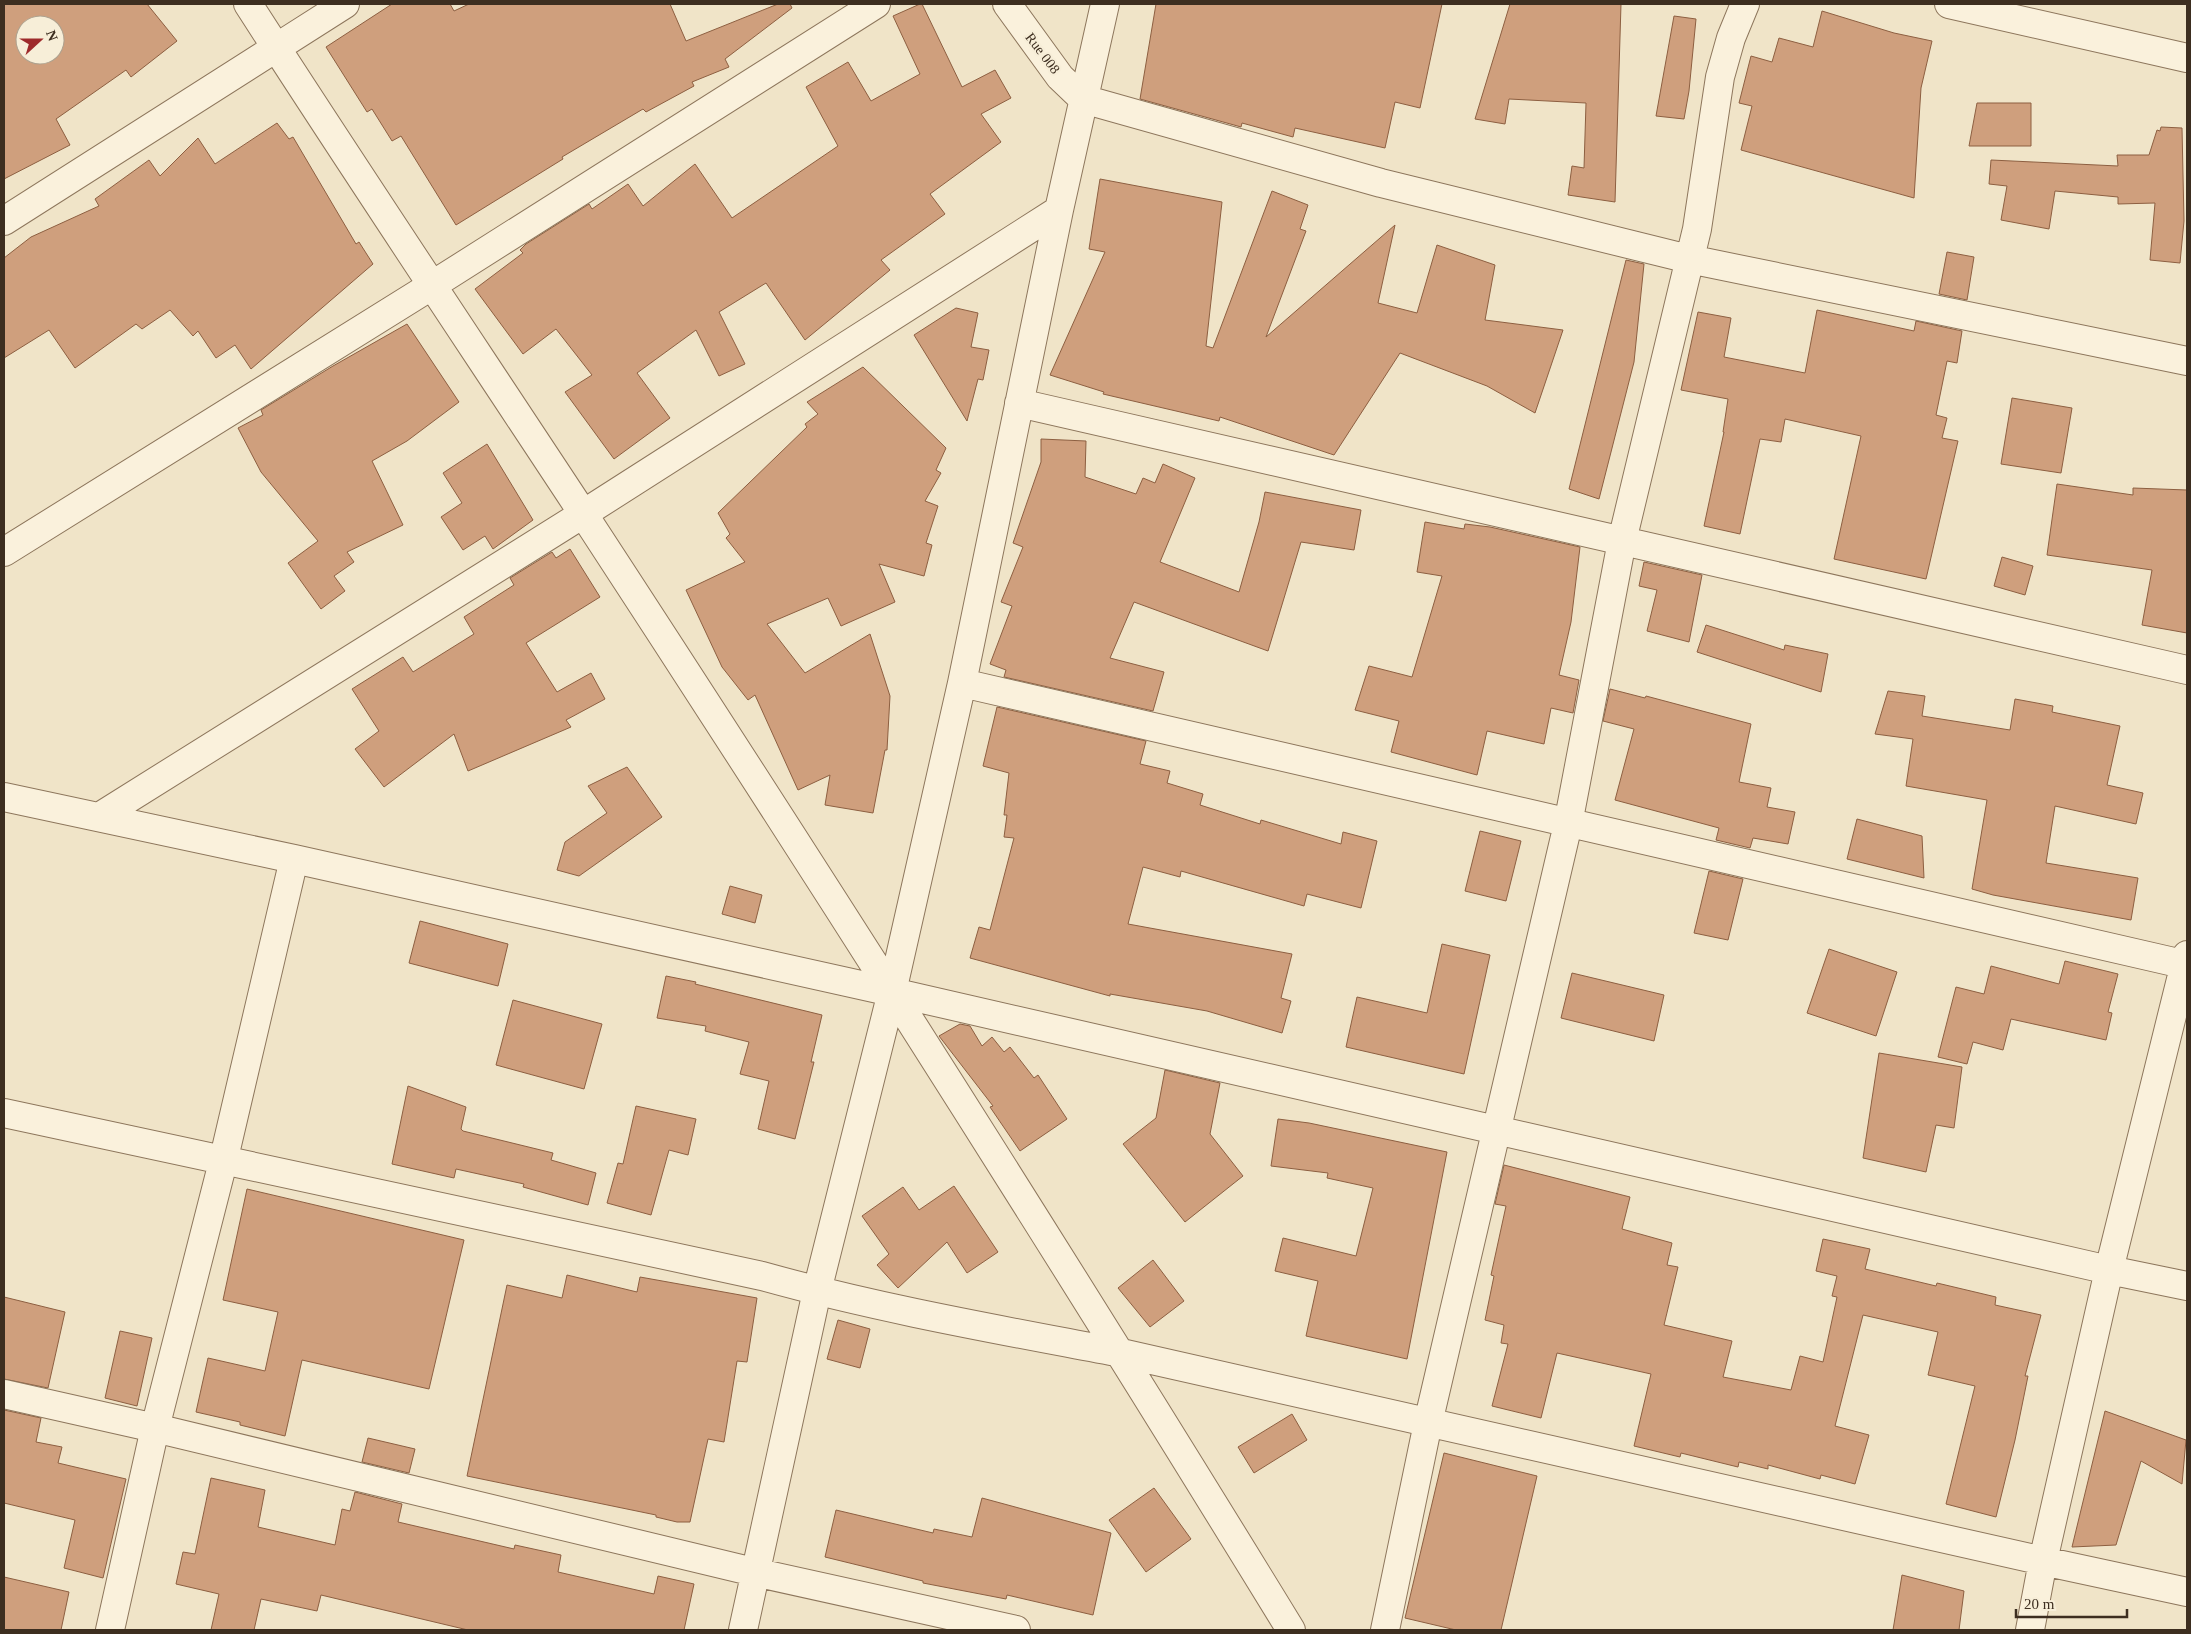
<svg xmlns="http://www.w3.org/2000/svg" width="2191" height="1634" font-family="Georgia,serif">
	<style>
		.building { fill: #cf9f7d; stroke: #8d5f41; fill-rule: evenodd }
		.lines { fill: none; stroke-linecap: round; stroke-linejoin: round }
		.street-casing { stroke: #8d765c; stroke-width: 30 }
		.street { stroke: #faf1dc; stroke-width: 28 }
		.labels { text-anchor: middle; stroke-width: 4.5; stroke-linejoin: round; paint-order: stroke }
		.street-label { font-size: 14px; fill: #3d2e20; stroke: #f7eed8 }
	</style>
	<rect width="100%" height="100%" fill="#f0e4c8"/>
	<path class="building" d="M 4,4 L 147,4 L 177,41 L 131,77 L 126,70 L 56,119 L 70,145 L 4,179 ZM 25,25 L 55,25 L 55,55 L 25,55 Z
		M 392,4 L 450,4 L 454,11 L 469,4 L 670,4 L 686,41 L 778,4 L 790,4 L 792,8 L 725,59 L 729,67 L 692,82 L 694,86 L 646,112 L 643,109 L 562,157 L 563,159 L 456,225 L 401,136 L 392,141 L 372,109 L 367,112 L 326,47 Z
		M 920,4 L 922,4 L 962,87 L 995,70 L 1011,98 L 981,114 L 1001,142 L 930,194 L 945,214 L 881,260 L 890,270 L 805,340 L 766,283 L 719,312 L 745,364 L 719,376 L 696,330 L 637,373 L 670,418 L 614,459 L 565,392 L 592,375 L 556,329 L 523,354 L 475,289 L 523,253 L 520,250 L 526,244 L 589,204 L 592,209 L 628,184 L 643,206 L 695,164 L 732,218 L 838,146 L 806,87 L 848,62 L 871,101 L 920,74 L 893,16 Z
		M 1156,4 L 1442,4 L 1420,108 L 1395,102 L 1385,148 L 1295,128 L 1293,137 L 1242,123 L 1241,127 L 1234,125 L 1140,99 Z
		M 1510,4 L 1621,4 L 1615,202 L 1568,195 L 1572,166 L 1584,168 L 1586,103 L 1509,99 L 1505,124 L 1475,119 Z
		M 1822,11 L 1894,33 L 1932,41 L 1921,88 L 1914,198 L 1741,150 L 1752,106 L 1739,103 L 1751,56 L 1772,62 L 1779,38 L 1813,47 Z
		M 1674,16 L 1696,19 L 1689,91 L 1684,119 L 1656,116 Z
		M 1977,103 L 2031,103 L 2031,146 L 1969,146 Z
		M 277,123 L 289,139 L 293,137 L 356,244 L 359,242 L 373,264 L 251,369 L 235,345 L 216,358 L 198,331 L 193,336 L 170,310 L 142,329 L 136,324 L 75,368 L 49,330 L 4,358 L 4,258 L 31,237 L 99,206 L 95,199 L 149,160 L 160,176 L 198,138 L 215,164 Z
		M 2161,127 L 2182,128 L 2184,221 L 2180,263 L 2150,260 L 2155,203 L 2118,204 L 2118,197 L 2055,191 L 2049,229 L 2001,220 L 2007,186 L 1989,184 L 1991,160 L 2118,166 L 2117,155 L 2149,155 L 2157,130 L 2160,131 Z
		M 1100,179 L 1222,202 L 1206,346 L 1213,348 L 1272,191 L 1308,205 L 1300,229 L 1306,231 L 1266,337 L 1395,225 L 1378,303 L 1417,313 L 1437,245 L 1495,265 L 1485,320 L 1563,330 L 1535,413 L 1487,386 L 1400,353 L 1334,455 L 1220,417 L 1219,421 L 1103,394 L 1104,392 L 1050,375 L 1105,252 L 1089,249 Z
		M 1947,252 L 1974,257 L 1967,300 L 1939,294 Z
		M 1626,260 L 1644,264 L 1634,362 L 1599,499 L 1569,489 Z
		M 956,308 L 978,313 L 971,347 L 989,350 L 983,380 L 978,379 L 967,421 L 914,335 Z
		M 1817,310 L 1914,331 L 1916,321 L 1962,331 L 1957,363 L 1947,361 L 1936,415 L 1947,418 L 1942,438 L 1958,441 L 1926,579 L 1834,559 L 1861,436 L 1785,419 L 1781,442 L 1760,439 L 1740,534 L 1704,526 L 1724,432 L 1723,432 L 1728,399 L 1681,390 L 1698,312 L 1731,318 L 1724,357 L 1805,373 Z
		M 407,324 L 459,402 L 407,441 L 372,461 L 403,525 L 347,552 L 354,562 L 334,576 L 345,591 L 321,609 L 288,563 L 318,541 L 261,472 L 238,428 L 263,415 L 261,410 L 333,366 Z
		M 863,367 L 946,448 L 936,470 L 941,473 L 925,501 L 938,506 L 926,543 L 932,545 L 924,576 L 879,564 L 895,602 L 841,626 L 828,598 L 767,624 L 805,673 L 870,634 L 890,696 L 887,750 L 885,750 L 873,813 L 825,805 L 830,775 L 798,790 L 755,695 L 748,700 L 722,667 L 686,590 L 745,562 L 726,538 L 730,534 L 718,513 L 807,427 L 805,424 L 818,414 L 807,402 Z
		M 2012,398 L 2072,408 L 2061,473 L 2001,464 Z
		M 1041,439 L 1086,441 L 1085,477 L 1136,494 L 1143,478 L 1155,483 L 1163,464 L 1195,478 L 1160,562 L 1239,592 L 1259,522 L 1265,492 L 1361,510 L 1354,550 L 1301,542 L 1268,651 L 1134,602 L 1110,658 L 1164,672 L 1153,711 L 1004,677 L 1006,670 L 990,664 L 1012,606 L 1001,602 L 1023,547 L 1013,543 L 1041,462 Z
		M 487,444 L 533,520 L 493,549 L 485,536 L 463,550 L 441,517 L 462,503 L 443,473 Z
		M 2057,484 L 2133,495 L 2133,488 L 2187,490 L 2187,633 L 2142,625 L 2152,570 L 2047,555 Z
		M 1425,522 L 1464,529 L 1465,524 L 1490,527 L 1580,547 L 1571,622 L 1559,675 L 1579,680 L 1573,713 L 1551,708 L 1544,744 L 1487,731 L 1477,775 L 1391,752 L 1399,721 L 1355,710 L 1369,666 L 1412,677 L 1442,576 L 1417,572 Z
		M 570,549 L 600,597 L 526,643 L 557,692 L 591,673 L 605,699 L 566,720 L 571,727 L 468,771 L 454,734 L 384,787 L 355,749 L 379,731 L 352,689 L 403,657 L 413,672 L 474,634 L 464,617 L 514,585 L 510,578 L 552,552 L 556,558 Z
		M 2002,557 L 2033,566 L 2025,595 L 1994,586 Z
		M 1644,562 L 1702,575 L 1689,642 L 1647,631 L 1657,590 L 1639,586 Z
		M 1706,625 L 1784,650 L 1785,645 L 1828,654 L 1821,692 L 1697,652 Z
		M 1610,689 L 1645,698 L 1646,696 L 1751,724 L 1739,782 L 1771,788 L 1767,807 L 1795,812 L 1788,844 L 1753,838 L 1750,848 L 1716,840 L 1719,828 L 1615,800 L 1634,729 L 1603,721 Z
		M 1888,691 L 1925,696 L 1922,716 L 2010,730 L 2015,699 L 2053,706 L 2052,712 L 2120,726 L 2107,785 L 2143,793 L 2136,824 L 2055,806 L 2046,863 L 2138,878 L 2131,920 L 1993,895 L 1972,889 L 1987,800 L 1906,786 L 1913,739 L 1875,734 Z
		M 997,707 L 1146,741 L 1140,764 L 1170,771 L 1167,783 L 1203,794 L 1200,805 L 1260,824 L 1261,820 L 1341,844 L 1343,832 L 1377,841 L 1361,908 L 1307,894 L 1304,906 L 1181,871 L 1180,877 L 1143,867 L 1128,924 L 1292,954 L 1281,998 L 1291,1001 L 1282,1033 L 1207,1011 L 1110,994 L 1110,996 L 970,958 L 979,927 L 990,930 L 1014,838 L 1004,837 L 1007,815 L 1004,815 L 1009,773 L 983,766 Z
		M 627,767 L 662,817 L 579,876 L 557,870 L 565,842 L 607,813 L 588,786 Z
		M 1857,819 L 1922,836 L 1924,878 L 1847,859 Z
		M 1480,831 L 1521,841 L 1506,901 L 1465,891 Z
		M 1709,871 L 1743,879 L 1728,940 L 1694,933 Z
		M 730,886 L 762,895 L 755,923 L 722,914 Z
		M 420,921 L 508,944 L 498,986 L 409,963 Z
		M 1442,944 L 1490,955 L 1464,1074 L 1346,1047 L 1357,997 L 1427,1013 Z
		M 1829,949 L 1897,972 L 1876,1036 L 1807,1013 Z
		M 2065,961 L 2118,974 L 2108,1012 L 2112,1013 L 2106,1040 L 2011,1019 L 2003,1050 L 1973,1042 L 1967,1064 L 1938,1057 L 1956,987 L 1984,994 L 1991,966 L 2059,984 Z
		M 1572,973 L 1664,995 L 1654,1041 L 1561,1018 Z
		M 666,976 L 696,982 L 695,984 L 822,1015 L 811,1062 L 814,1062 L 795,1139 L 758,1129 L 769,1081 L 740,1074 L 749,1042 L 705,1031 L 706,1026 L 657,1018 Z
		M 513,1000 L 602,1024 L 584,1089 L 496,1065 Z
		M 960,1024 L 970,1026 L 982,1046 L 992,1037 L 1004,1052 L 1010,1047 L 1034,1078 L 1038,1075 L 1067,1119 L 1020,1151 L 990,1107 L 993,1106 L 939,1036 Z
		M 1879,1053 L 1962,1067 L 1954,1128 L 1936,1125 L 1926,1172 L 1863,1158 Z
		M 1165,1070 L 1220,1083 L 1210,1134 L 1243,1176 L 1185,1222 L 1123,1144 L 1156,1118 Z
		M 408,1086 L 466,1107 L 461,1129 L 463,1131 L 553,1153 L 551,1160 L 596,1173 L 588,1205 L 523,1187 L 524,1184 L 456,1169 L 454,1178 L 392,1164 Z
		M 636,1106 L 696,1119 L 688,1155 L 669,1150 L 651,1215 L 607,1203 L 618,1163 L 623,1164 Z
		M 1278,1119 L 1309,1123 L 1447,1152 L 1407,1359 L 1306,1336 L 1318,1281 L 1275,1271 L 1283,1238 L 1356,1256 L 1373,1188 L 1327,1178 L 1328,1173 L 1271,1166 Z
		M 1504,1165 L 1630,1197 L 1622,1229 L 1672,1243 L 1667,1265 L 1678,1267 L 1664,1325 L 1732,1341 L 1723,1377 L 1791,1390 L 1800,1356 L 1823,1362 L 1837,1297 L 1832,1296 L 1837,1276 L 1816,1271 L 1823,1239 L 1870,1249 L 1865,1269 L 1936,1286 L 1937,1283 L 1996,1297 L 1995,1305 L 2041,1315 L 2025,1376 L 2028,1376 L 2015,1440 L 1996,1517 L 1946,1504 L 1975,1386 L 1928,1375 L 1938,1332 L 1863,1315 L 1835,1426 L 1869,1435 L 1855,1484 L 1821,1475 L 1820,1479 L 1768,1465 L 1768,1469 L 1739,1462 L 1738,1467 L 1681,1453 L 1680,1457 L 1634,1446 L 1651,1374 L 1557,1353 L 1541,1418 L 1492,1406 L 1508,1344 L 1501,1343 L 1504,1325 L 1485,1320 L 1494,1276 L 1491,1275 L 1506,1206 L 1495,1204 Z
		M 954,1186 L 998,1252 L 967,1273 L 947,1242 L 898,1288 L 877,1265 L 889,1254 L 862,1216 L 903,1187 L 919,1210 Z
		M 247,1189 L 464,1240 L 429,1389 L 302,1360 L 285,1436 L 240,1425 L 240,1422 L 196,1412 L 208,1358 L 265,1371 L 278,1312 L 223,1300 Z
		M 1153,1260 L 1184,1301 L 1150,1327 L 1118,1288 Z
		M 567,1275 L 637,1292 L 640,1277 L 757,1298 L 747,1362 L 737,1361 L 724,1442 L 708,1439 L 690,1522 L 677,1522 L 656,1517 L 656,1515 L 467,1476 L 507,1285 L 562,1298 Z
		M 4,1297 L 65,1312 L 48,1388 L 4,1379 Z
		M 838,1320 L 870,1329 L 860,1368 L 827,1359 Z
		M 120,1331 L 152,1338 L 137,1406 L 105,1398 Z
		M 4,1410 L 41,1418 L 36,1442 L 62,1447 L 58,1463 L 126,1479 L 103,1578 L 64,1568 L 75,1520 L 4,1503 Z
		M 2105,1411 L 2186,1440 L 2182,1484 L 2141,1461 L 2116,1545 L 2072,1547 Z
		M 1292,1414 L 1307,1440 L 1254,1473 L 1238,1447 Z
		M 368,1438 L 415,1449 L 409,1473 L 362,1462 Z
		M 1444,1453 L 1537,1476 L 1501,1630 L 1456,1630 L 1405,1618 Z
		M 211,1478 L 265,1490 L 258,1527 L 335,1545 L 342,1509 L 350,1511 L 355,1492 L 402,1504 L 398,1522 L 514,1549 L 515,1545 L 561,1555 L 558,1572 L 654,1594 L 658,1576 L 694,1584 L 684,1630 L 468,1630 L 321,1595 L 317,1611 L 261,1599 L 254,1630 L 211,1630 L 219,1594 L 176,1584 L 183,1552 L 195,1554 Z
		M 1154,1488 L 1191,1539 L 1146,1572 L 1109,1520 Z
		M 982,1498 L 1111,1533 L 1093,1615 L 1007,1595 L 1006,1599 L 923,1583 L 923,1581 L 825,1557 L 836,1510 L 933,1533 L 934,1529 L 972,1537 Z
		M 1902,1575 L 1964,1591 L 1959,1630 L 1893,1630 Z
		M 4,1577 L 69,1592 L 61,1630 L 4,1630 Z"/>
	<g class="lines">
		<g class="street-casing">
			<path id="street" d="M 248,4 C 358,175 472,345 584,515 C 825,884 1061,1255 1291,1630
				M 1007,4 L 1060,77 L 1083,99 L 1381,183 L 1689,259 L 2187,361
				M 1949,4 L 2187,58
				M 4,221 L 345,4
				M 1019,403 L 2187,670
				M 4,552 L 431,286 L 876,4
				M 962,683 L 2187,965
				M 4,797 L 294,859 L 892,992 L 2109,1270 L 2187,1286
				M 99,817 L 583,514 L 1059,210
				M 4,1113 L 762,1276 C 880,1309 1001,1330 1121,1353 L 2043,1561 L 2187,1592
				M 4,1394 L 155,1428 L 754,1572 L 1016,1630
				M 110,1630 L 155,1428 L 223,1162 L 294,859
				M 743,1630 L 817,1291 L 892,992 L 962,683 L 1059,210 L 1105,4
				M 1385,1630 L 1428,1423 L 1568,824 L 1622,541 L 1697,229 L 1720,77 L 1731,38 L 1745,4
				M 2030,1630 L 2043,1561 L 2109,1270 L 2187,955"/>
		</g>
		<use href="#street" class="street"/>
	</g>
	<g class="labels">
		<g class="street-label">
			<text transform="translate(1043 53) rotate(53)" y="5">Rue 008</text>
		</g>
	</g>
	<rect width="2191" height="1634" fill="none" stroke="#3d2e20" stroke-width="10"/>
	<g transform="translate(40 40) rotate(69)"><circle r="24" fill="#f7eed8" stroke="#ada18e"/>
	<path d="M0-4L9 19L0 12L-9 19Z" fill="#9e2a2b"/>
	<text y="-8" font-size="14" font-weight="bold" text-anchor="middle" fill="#3d2e20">N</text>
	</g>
	<path d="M2016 1609v8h111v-8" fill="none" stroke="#3d2e20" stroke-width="2.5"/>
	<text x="2024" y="1609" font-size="15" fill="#3d2e20" stroke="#f7eed8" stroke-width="4" paint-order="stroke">20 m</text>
</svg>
